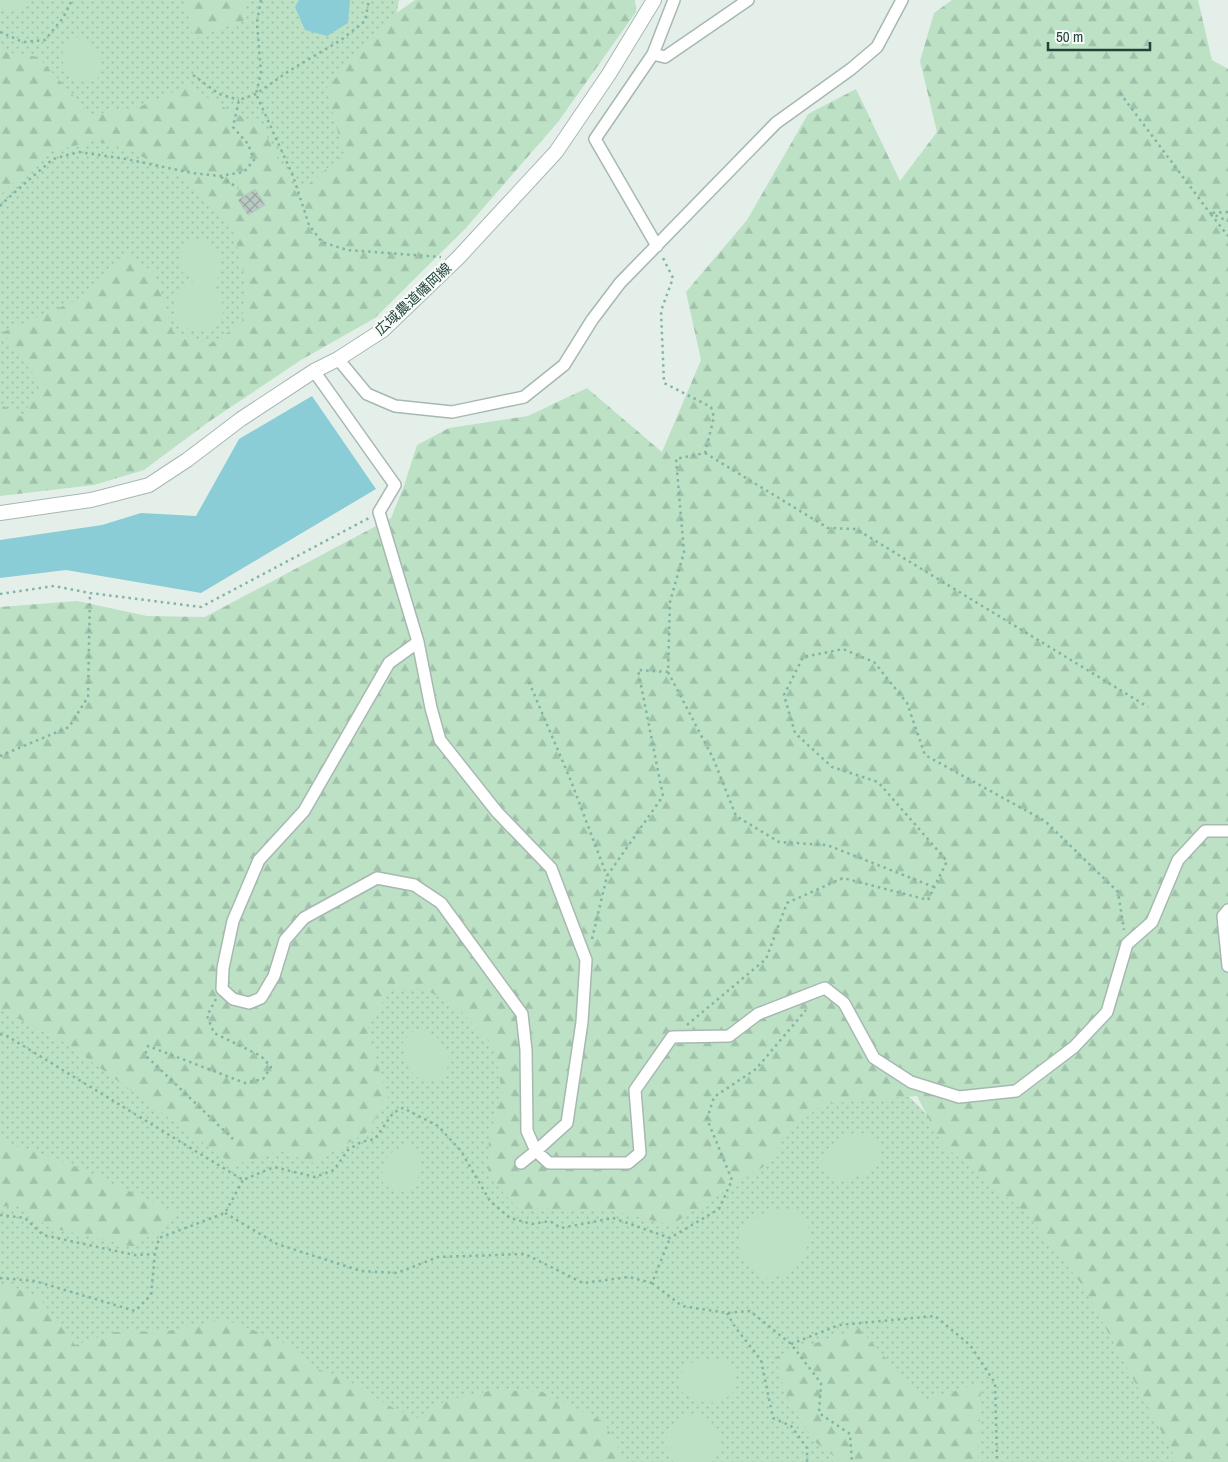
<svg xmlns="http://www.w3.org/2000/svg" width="1228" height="1462" font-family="'Archivo Narrow','Noto Sans JP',sans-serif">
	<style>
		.green { fill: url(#green-dots) }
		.forest { fill: url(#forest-firs) }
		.pitch { fill: #bce1c5 }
		.water { fill: #8acdd7 }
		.building { fill: url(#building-cross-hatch); stroke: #b6c9c1 }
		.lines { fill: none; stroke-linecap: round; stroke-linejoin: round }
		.minor-casing { stroke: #a7b8b1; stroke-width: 14 }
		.tertiary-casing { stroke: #a7b8b1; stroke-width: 16 }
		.path { stroke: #83b5a4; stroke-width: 2.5; stroke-dasharray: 2.5 4; stroke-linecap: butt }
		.minor { stroke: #fff; stroke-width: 11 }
		.tertiary { stroke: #fff; stroke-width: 14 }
		.labels { text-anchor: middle; stroke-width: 4.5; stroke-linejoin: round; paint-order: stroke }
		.street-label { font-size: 14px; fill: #224339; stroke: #f6fbf8 }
	</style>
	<defs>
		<pattern id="green-dots" width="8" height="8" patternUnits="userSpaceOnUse" patternTransform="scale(1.25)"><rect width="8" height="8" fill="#bce1c5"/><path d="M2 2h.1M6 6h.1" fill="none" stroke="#a1c2aa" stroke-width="1.8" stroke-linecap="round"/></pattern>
		<pattern id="forest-firs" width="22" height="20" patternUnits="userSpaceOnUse" patternTransform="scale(1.25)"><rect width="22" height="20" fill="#bce1c5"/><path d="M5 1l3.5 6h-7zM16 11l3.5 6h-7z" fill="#a1c2aa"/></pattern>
		<pattern id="building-cross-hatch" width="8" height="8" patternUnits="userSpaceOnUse" patternTransform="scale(1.25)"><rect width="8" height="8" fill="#bacac3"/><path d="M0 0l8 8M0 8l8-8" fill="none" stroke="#97a69f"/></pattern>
	</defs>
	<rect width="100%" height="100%" fill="#e5efea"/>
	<path class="green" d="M 0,0 L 399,0 L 393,33 L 357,162 L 259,324 L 0,434 Z
		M 443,975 L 822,1085 L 893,1081 L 951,1138 L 1039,1203 L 1194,1462 L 609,1462 L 421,1442 L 0,1342 L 0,998 L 374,980 Z"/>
	<path class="forest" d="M 184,0 L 244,0 L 245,20 L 194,39 Z
		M 415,0 L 635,0 L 636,12 L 558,122 L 465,229 L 375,318 L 301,360 L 207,423 L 144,470 L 94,485 L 0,496 L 0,404 L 22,417 L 41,385 L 3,332 L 82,298 L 123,254 L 154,272 L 173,332 L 210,344 L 242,323 L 245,278 L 234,233 L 183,179 L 128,149 L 95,141 L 48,152 L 0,195 L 0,51 L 38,57 L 91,115 L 141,106 L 188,86 L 225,108 L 261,126 L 297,194 L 344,154 L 326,89 L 385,21 Z
		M 952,0 L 1198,0 L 1212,60 L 1228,69 L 1228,1462 L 1178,1462 L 1083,1286 L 1026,1213 L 942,1144 L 917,1096 L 823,1104 L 789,1131 L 768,1164 L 671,1225 L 606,1209 L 562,1210 L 543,1208 L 519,1210 L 488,1176 L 489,1137 L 502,1094 L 495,1048 L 460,1010 L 424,988 L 390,991 L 367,1030 L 388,1098 L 367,1132 L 314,1163 L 280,1151 L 234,1165 L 67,1044 L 0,1009 L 0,607 L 77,601 L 147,616 L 205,617 L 391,518 L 404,486 L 417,445 L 449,428 L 528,416 L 587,388 L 662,452 L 701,360 L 686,292 L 747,220 L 808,114 L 856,89 L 900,181 L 937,132 L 920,61 L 934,13 Z
		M 0,1140 L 77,1167 L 179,1214 L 134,1247 L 48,1227 L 19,1205 L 0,1207 Z
		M 0,1283 L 38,1296 L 75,1345 L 114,1332 L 168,1331 L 223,1319 L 280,1340 L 314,1368 L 344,1378 L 375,1398 L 399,1411 L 417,1418 L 447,1400 L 494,1390 L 542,1392 L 604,1422 L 626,1462 L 0,1462 Z
		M 859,1328 L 923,1401 L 981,1383 L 978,1462 L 842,1462 L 811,1439 L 786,1395 L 775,1357 Z"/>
	<path class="pitch" d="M 0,0 L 30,0 L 18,11 L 6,11 L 0,8 Z
		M 77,37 L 90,40 L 100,55 L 103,68 L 97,79 C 94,80 89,82 86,82 C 68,81 55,58 67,44 C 70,41 74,39 77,37 Z
		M 194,238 C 199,239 205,241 209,244 C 226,257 225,273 211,287 L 220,294 L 224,309 L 220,323 L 209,332 L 190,330 L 178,322 L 173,306 L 177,293 L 194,281 L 182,272 L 180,258 L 183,246 Z
		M 423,1028 L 438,1038 L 449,1054 C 448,1059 448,1065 447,1070 C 442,1084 422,1084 413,1074 C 406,1067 404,1054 402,1044 L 410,1033 Z
		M 856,1132 L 876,1136 L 881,1158 L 862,1175 L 839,1183 L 824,1173 L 821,1161 L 836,1142 Z
		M 413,1146 L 422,1155 C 421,1168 420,1186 405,1191 C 402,1192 396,1191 393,1191 L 383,1183 L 382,1169 L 388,1155 L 399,1148 Z
		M 777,1209 L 798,1210 L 806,1222 L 811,1235 L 803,1259 L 788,1274 L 769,1279 L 755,1272 L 739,1250 L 740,1232 L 752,1219 Z
		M 702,1359 L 722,1360 L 736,1374 L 734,1392 L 720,1403 L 702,1402 L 679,1391 L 683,1366 Z
		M 691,1414 L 707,1418 L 719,1430 L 719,1447 L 713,1458 L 707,1462 L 678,1462 L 672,1458 L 666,1445 L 668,1430 L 678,1419 Z"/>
	<path class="water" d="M 299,0 L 350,0 L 348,23 L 327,36 L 305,30 L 295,7 Z
		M 312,396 L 376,489 L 201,593 L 66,570 L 0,578 L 0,540 L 102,525 L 141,513 L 196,516 L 239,439 Z"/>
	<path class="building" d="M 255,189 L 265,205 L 248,215 L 238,200 Z"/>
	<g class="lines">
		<g class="minor-casing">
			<path id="minor" d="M 653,54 L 665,57 L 748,0
				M 657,246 L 595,139 L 653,54 L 674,0
				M 338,359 L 367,394 L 395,406 L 452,412 L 524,397 L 564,365 L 592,320 L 620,283 L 776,123 L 851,69 L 877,47 L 902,0
				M 314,371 L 395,485 L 379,512 L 418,642 L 431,708 L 440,740 L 497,812 L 551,868 L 586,960 L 582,1022 L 567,1123 L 536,1151 L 521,1163
				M 418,642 L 389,663 L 304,811 L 259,860 L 233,921 L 223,968 L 222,989 L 233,999 L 249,1003 L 261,998 L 274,976 L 285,940 L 304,918 L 377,878 L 414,885 L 441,903 L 522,1014 L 526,1050 L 527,1131 L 536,1151 L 549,1163 L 628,1163 L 640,1153 L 635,1090 L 672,1037 L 729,1036 L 758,1014 L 825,988 L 844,1003 L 874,1058 L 911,1082 L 959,1097 L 1016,1091 L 1074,1047 L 1107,1012 L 1127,944 L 1152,922 L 1178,860 L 1205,831 L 1228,831
				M 1228,910 L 1223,916 L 1228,966"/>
		</g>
		<g class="tertiary-casing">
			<path id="tertiary" d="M 0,513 L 91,500 L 149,485 L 187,460 L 241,419 L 314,371 L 338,359 L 383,330 L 458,258 L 556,152 L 609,74 L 654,0"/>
		</g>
		<path class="path" d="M 261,0 L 257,22 L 261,73 L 256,94 L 293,176 L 309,225 L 322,242 L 347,250 L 441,257
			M 0,32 L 23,42 L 45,40 L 63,18 L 72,0
			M 193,75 L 219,94 L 239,100
			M 1120,93 L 1210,213 L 1228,221
			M 221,177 L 238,188
			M 0,206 L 7,199 L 53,159 L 79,152 L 126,159 L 192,173 L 220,176 L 244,172 L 254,160 L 248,144 L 233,127 L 239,100 L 256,94 L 289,71 L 341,40 L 365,21 L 369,0
			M 1228,212 L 1210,213 L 1228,236
			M 705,453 L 828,528 L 856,529 L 1148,707
			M 0,594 L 54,586 L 90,593 L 201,607 L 369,518
			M 668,672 L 713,758 L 736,816 L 779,842 L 827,845 L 934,887
			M 529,682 L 571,781 L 607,876
			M 0,756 L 69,727 L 88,697 L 90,593
			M 592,939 L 607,876 L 663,796 L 638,670 L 668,672 L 670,602 L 684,552 L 676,459 L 705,453 L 714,417 L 711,407 L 664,383 L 661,311 L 673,278 L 662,256
			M 216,999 L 207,1016 L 214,1033 L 261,1056 L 271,1067 L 263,1079 L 245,1083 L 148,1046 L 145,1055 L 233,1139
			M 687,1025 L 766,959 L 787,903 L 843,878 L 928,900 L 947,861 L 878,782 L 832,767 L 795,733 L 784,695 L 803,657 L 843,649 L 874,662 L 907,703 L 925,755 L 1045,821 L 1118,892 L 1124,930
			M 0,1034 L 7,1036 L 243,1180 L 274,1167 L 315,1177 L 334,1170 L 348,1150 L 361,1142 L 375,1139 L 393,1113 L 403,1108 L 438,1126 L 461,1151 L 490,1201 L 510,1218 L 532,1224 L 550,1221 L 561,1228 L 613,1218 L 670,1238 L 719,1209 L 732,1180 L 707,1119 L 714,1097 L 756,1069 L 806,1010
			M 225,1213 L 277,1244 L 361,1271 L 397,1273 L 438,1257 L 525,1254 L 583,1283 L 629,1277 L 652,1283 L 670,1238
			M 0,1215 L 25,1218 L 43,1235 L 134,1255 L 155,1254
			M 0,1278 L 35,1281 L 135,1311 L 151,1295 L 155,1254 L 159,1238 L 225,1213 L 243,1180
			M 652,1283 L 682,1306 L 727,1313 L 750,1311 L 791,1344 L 821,1383 L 819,1413 L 850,1434 L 852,1462
			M 727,1313 L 735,1327 L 761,1360 L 773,1418 L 791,1426 L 807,1448 L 807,1462
			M 791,1344 L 839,1325 L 935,1316 L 970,1345 L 995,1383 L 997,1462"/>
		<use href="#minor" class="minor"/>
		<use href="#tertiary" class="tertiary"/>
	</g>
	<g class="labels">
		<g class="street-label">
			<text transform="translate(413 299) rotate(-43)" y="5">広域農道幡岡線</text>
		</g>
	</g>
	<path d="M1048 42v8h102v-8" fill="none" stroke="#224339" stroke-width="2.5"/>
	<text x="1056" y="42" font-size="15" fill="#224339" stroke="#f6fbf8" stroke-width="4" paint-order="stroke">50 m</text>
</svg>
